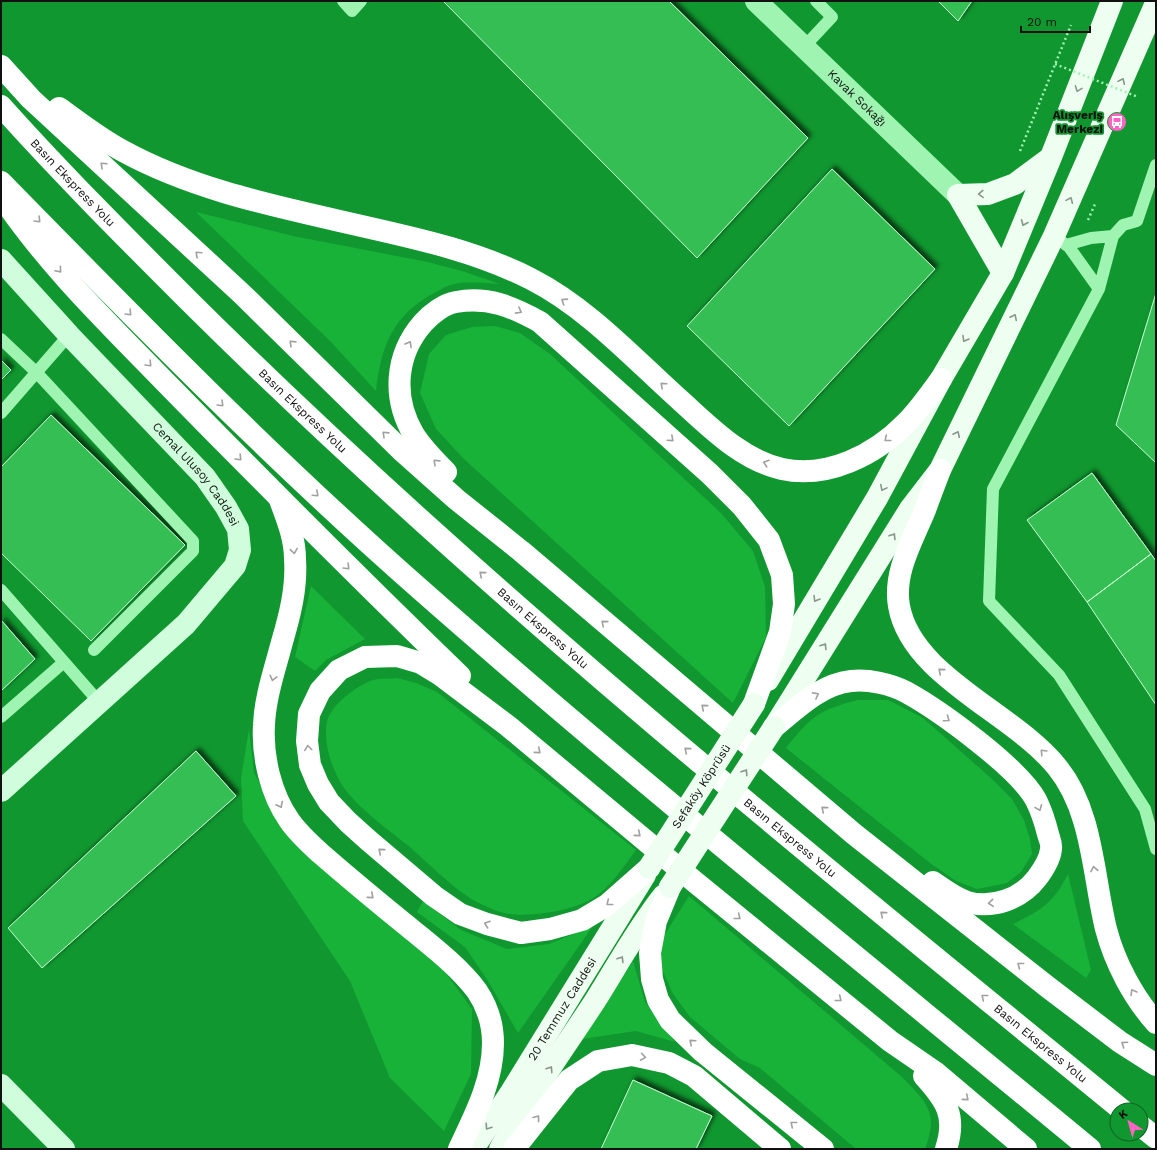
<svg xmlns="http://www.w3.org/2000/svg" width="1157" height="1150" font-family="'Work Sans',sans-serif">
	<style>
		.green { fill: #18b238 }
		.building { fill: #34be52; stroke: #c9fed4; filter: url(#shadow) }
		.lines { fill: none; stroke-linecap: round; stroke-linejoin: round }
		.path { stroke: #a0f4b2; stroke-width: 2.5; stroke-dasharray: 2 3; stroke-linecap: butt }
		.lane { stroke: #a0f4b2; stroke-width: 12 }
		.street { stroke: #a0f4b2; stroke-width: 22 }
		.secondary { stroke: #d0fddb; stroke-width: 22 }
		.primary { stroke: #eefff2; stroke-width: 22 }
		.highway { stroke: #fff; stroke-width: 22 }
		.path-bridge { stroke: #a0f4b2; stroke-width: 2.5; stroke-dasharray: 2 3; stroke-linecap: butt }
		.primary-bridge { stroke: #eefff2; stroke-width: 22 }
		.oneway { stroke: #8b948d }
		.oneway2 { stroke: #a0a0a0 }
		.labels { text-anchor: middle; stroke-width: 3.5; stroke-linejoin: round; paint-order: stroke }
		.street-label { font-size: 12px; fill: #111; stroke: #10972f }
		.poi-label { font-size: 12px; font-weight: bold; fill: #111; stroke: #10972f; text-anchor: end }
	</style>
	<defs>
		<filter id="shadow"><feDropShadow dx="3.5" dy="-3.5" stdDeviation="2" flood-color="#0009"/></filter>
	</defs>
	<rect width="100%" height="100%" fill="#10972f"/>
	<path class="green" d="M 196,212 L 293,236 L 428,262 L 462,271 L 500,284 C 485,283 465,280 451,285 C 445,286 439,291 434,293 C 393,315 381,346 376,391 L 330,341 Z
		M 495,326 L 520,333 L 550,354 L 721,513 L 753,551 L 765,587 L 766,637 L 733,703 L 465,460 L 436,429 L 420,393 L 429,354 L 446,335 L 472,327 Z
		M 311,586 L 365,639 L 326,660 L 315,671 L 295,657 Z
		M 397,678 L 416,683 L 437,692 L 636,850 C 624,866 614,882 599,894 C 580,910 534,917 510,914 C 500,913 487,907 479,903 C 458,893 429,864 411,848 C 389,830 357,808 342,785 C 331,767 323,742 327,721 C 331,705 357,685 373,680 C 380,678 390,679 397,678 Z
		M 858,700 L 888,700 L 923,718 L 992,779 L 1012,799 L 1024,820 L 1030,839 L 1032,854 L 1021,872 L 1007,883 L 977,889 L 956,881 L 930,863 L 786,748 C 811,716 819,710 858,700 Z
		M 249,729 L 254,773 L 288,830 L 437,961 L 472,1009 L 471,1074 L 444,1131 L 390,1078 L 350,981 L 243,821 L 241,778 Z
		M 1068,874 L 1091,970 L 1086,978 L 1013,924 C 1041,911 1054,902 1068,874 Z
		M 689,896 L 902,1077 C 927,1103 939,1112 925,1149 L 856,1149 L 760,1068 L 740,1059 L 690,1017 L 673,994 L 662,969 L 661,946 L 665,934 Z
		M 423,901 L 461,930 L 507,949 L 549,944 L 593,926 L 518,1033 L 488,981 L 465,947 L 417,912 Z
		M 633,961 L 645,1002 L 675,1042 L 636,1031 L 582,1039 Z"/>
	<path class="building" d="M 443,1 L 669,1 L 808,138 L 697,258 Z
		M 938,1 L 972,1 L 958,21 Z
		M 832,169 L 935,269 L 789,426 L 687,326 Z
		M 1156,293 L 1156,463 L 1116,425 Z
		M 1,360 L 11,370 L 1,380 Z
		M 51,415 L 185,545 L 91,641 L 1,553 L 1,467 Z
		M 1092,473 L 1151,554 L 1087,602 L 1027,520 Z
		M 1151,554 L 1156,561 L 1156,705 L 1087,602 Z
		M 1,620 L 35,659 L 1,691 Z
		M 196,751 L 236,796 L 42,968 L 8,928 Z
		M 633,1080 L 712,1116 L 696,1149 L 601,1149 Z"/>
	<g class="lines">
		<path class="path" d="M 1020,151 L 1071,25
			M 1088,220 L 1095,204"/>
		<path class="lane" d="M 343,1 L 352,11 L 361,1
			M 804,47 L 832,17 L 816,1
			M 1054,236 L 1069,247 L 1099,289 L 1113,236 L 1123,225 L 1137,221 L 1156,165
			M 1066,245 L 1091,238 L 1113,236
			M 1099,289 L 993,489 L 989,601 L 1059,675 L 1145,809 L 1156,849
			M 1,339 L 37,373 L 193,541 L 193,551 L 94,650
			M 1,413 L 69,335
			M 1,590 L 99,702
			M 1,717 L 64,662"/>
		<path class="street" id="s1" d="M 756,1 L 958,195"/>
		<g class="secondary">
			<path id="s2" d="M 1,260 L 69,335 L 205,477 L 226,507 L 238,529 L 240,550 L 235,566 L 186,624 L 1,791"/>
			<path d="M 1,1085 L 64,1149"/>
		</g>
		<g class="primary">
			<path d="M 1003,273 L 958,195 L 988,194 L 1015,184 L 1050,158"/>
			<path d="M 768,680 L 877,498 L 941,379 L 1003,273 L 1051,157 L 1112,1"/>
			<path d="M 776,724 L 910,509 L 940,470 L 1054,236 L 1156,3"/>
			<path id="s3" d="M 473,1149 L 511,1092 L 645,875"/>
			<path d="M 500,1149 C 528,1098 563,1050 595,1001 C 617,966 637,929 663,896"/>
		</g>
		<g class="highway">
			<path d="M 1,66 L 31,99 L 242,294 L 401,450 L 456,499 L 521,551 L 854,834 L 1049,988 L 1120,1042 L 1156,1065"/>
			<path id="s4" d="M 1,106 C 62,174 126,238 190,302 C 482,592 804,850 1122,1110"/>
			<path d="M 59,108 C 80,123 100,139 123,151 C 187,186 260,203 331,219 C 399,235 468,247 531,279 C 588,308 634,359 681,401 C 711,428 742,460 782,469 C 827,479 875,455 906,423 C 919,410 930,394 941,379"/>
			<path d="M 1,182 C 138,322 274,461 421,590 C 639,782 866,964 1090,1149"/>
			<path d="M 4,200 C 51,269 113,328 171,388 C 266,485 362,581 460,676"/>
			<path d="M 940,470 C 935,483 930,496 925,510 C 913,540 893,572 899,606 C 911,676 1014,713 1057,767 C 1093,811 1093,876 1106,929 C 1115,963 1133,997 1156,1023"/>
			<path d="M 446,472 C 434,460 423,449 414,435 C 392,398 395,355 423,323 C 431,314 444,304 456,302 C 488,296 513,307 540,322 L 710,474 L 742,506 L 769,540 L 782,575 L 784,604 L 780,632 L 754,704"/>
			<path d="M 280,500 C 287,519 295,538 295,559 C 297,587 290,615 282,642 C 275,669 265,697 264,725 C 262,757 271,794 289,820 C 297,832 309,843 320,853 C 350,879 380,904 411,929 C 434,948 459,967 477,991 C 487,1006 493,1025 493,1043 C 493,1081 475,1115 459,1149"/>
			<path d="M 774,727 C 796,709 821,684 851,681 C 868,679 891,684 906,692 C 939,710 1019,768 1036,800 C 1041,810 1045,822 1048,834 C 1049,838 1052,844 1051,849 C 1050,860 1043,870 1037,878 C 1021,899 993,909 967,902 C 955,898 943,889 933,882"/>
			<path d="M 649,868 L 607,905 L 582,920 L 550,929 L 521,933 L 487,924 L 460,914 L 434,896 L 368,840 L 348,822 L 329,802 L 318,784 L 310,765 L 307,741 L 309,714 L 320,691 L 339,670 L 365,657 L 397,656 L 421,663 L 439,674 L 508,726 L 695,882 L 890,1041 L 935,1072 L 1026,1149"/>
			<path d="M 670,887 L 656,921 L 650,953 L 652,979 L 658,1000 L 670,1020 L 703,1052 L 823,1149"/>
			<path d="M 924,1076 C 946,1100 957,1116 946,1149"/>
			<path d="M 1141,1126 L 1156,1138"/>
			<path d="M 514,1149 L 569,1080 L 598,1061 L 632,1055 L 669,1063 L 694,1076 L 780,1149"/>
		</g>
		<path class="path-bridge" d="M 1055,64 L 1138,97"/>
		<g class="primary-bridge">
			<path id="s5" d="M 649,868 L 754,704"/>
			<path d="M 670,887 L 774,727"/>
		</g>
	</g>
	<defs><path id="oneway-chevron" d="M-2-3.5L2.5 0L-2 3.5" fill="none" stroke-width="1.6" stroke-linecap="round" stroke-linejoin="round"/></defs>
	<g class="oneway">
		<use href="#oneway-chevron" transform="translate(1122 81) rotate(-66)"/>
		<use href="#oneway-chevron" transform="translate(1078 89) rotate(111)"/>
		<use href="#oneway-chevron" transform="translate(981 194) rotate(178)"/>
		<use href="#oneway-chevron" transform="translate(1070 200) rotate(-66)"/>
		<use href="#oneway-chevron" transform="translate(1024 223) rotate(113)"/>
		<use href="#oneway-chevron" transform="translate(1014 317) rotate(-64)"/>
		<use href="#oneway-chevron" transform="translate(965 339) rotate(120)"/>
		<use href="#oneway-chevron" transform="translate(957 434) rotate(-64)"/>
		<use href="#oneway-chevron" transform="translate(883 488) rotate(118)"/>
		<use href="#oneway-chevron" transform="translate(893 536) rotate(-58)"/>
		<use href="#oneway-chevron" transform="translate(816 599) rotate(121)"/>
		<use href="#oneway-chevron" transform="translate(824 646) rotate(-58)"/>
		<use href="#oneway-chevron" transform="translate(745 772) rotate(-57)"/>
		<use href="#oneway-chevron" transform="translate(621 959) rotate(-58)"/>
		<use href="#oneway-chevron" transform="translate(550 1069) rotate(-57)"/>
		<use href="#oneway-chevron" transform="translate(488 1127) rotate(124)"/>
	</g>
	<g class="oneway2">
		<use href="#oneway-chevron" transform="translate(103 165) rotate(-137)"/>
		<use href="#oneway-chevron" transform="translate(38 220) rotate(46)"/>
		<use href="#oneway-chevron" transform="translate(198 254) rotate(-137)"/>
		<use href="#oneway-chevron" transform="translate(59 270) rotate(49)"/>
		<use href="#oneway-chevron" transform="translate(564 301) rotate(-147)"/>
		<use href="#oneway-chevron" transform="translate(519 311) rotate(28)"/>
		<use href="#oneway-chevron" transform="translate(129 313) rotate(46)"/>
		<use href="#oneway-chevron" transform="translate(292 343) rotate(-136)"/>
		<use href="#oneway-chevron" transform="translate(409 344) rotate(-61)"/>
		<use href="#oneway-chevron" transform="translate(149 364) rotate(46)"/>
		<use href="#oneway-chevron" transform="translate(663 385) rotate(-138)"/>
		<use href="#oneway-chevron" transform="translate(221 404) rotate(45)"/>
		<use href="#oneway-chevron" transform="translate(385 434) rotate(-136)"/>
		<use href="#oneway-chevron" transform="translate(671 439) rotate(42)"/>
		<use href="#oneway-chevron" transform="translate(887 439) rotate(141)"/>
		<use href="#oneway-chevron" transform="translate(239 458) rotate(46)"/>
		<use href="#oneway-chevron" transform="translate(436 462) rotate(-136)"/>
		<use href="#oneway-chevron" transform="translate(766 463) rotate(-161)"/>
		<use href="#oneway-chevron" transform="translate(316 494) rotate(43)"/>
		<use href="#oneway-chevron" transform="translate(294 551) rotate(81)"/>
		<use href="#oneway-chevron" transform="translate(347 567) rotate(45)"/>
		<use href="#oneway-chevron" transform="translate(482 574) rotate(-139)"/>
		<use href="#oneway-chevron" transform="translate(604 623) rotate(-139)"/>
		<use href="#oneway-chevron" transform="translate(941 671) rotate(-140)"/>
		<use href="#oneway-chevron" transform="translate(273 678) rotate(104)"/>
		<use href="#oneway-chevron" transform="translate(816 695) rotate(-28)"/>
		<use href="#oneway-chevron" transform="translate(704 707) rotate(-140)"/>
		<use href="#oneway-chevron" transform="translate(947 719) rotate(35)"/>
		<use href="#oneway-chevron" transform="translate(308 748) rotate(-98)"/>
		<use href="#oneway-chevron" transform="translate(687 750) rotate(-140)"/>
		<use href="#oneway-chevron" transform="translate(538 751) rotate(40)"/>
		<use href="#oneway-chevron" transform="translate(1043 752) rotate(-134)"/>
		<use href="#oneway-chevron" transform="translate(280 805) rotate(63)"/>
		<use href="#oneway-chevron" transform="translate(1039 808) rotate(68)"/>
		<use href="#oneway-chevron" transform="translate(824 809) rotate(-140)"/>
		<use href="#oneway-chevron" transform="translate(638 834) rotate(40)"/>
		<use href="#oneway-chevron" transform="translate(381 851) rotate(-140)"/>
		<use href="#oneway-chevron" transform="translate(1094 869) rotate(-101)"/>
		<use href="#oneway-chevron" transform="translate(371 896) rotate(40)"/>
		<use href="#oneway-chevron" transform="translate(609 903) rotate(141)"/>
		<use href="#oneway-chevron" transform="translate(991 903) rotate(175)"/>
		<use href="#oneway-chevron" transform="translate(883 914) rotate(-140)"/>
		<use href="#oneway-chevron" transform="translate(738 917) rotate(39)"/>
		<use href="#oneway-chevron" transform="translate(487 924) rotate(-161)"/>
		<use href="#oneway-chevron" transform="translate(1020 965) rotate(-142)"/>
		<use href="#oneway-chevron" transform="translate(1133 992) rotate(-121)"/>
		<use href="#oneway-chevron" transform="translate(984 997) rotate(-141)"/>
		<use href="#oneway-chevron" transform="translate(839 999) rotate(39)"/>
		<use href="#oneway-chevron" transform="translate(692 1042) rotate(-138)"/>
		<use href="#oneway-chevron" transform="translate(1124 1044) rotate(-146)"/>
		<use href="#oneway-chevron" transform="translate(643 1057) rotate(8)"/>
		<use href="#oneway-chevron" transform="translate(966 1098) rotate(40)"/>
		<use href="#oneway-chevron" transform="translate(537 1118) rotate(-53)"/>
		<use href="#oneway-chevron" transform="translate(793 1124) rotate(-141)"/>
	</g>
	<defs>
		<g id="bus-disc" transform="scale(1)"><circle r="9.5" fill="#ff64c5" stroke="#10972f"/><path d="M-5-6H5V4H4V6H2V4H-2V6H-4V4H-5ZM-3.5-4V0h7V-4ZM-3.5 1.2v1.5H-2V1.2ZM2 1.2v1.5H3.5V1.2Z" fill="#fff"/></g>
	</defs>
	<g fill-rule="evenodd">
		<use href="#bus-disc" x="1117" y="122"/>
	</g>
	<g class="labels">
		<g class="street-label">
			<text dy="4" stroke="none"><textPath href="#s1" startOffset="140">Kavak Sokağı</textPath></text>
			<text dy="4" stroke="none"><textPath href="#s4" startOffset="105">Basın Ekspress Yolu</textPath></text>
			<text dy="4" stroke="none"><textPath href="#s4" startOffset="429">Basın Ekspress Yolu</textPath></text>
			<text dy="4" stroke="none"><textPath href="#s2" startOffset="290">Cemal Ulusoy Caddesi</textPath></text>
			<text dy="4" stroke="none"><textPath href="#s4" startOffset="753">Basın Ekspress Yolu</textPath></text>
			<text dy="4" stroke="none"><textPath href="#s5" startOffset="97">Sefaköy Köprüsü</textPath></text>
			<text dy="4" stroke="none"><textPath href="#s4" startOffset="1077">Basın Ekspress Yolu</textPath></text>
			<text dy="4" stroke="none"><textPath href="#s3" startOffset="166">20 Temmuz Caddesi</textPath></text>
			<text dy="4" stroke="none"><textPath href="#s4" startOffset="1401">Basın Ekspress Yolu</textPath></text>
		</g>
		<g class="poi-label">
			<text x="1103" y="119">Alışveriş<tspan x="1103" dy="14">Merkezi</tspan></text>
		</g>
	</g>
	<rect width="1157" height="1150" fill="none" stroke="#111111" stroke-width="4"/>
	<g transform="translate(1129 1122) rotate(323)"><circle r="19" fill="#10972f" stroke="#106123"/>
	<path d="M0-3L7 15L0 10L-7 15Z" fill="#ff64c5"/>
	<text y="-6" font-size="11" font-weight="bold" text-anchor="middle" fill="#111111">K</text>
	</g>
	<path d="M1021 26v6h69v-6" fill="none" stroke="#111111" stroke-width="2"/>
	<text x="1027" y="26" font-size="12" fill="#111111" stroke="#10972f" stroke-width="3" paint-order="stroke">20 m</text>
</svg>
